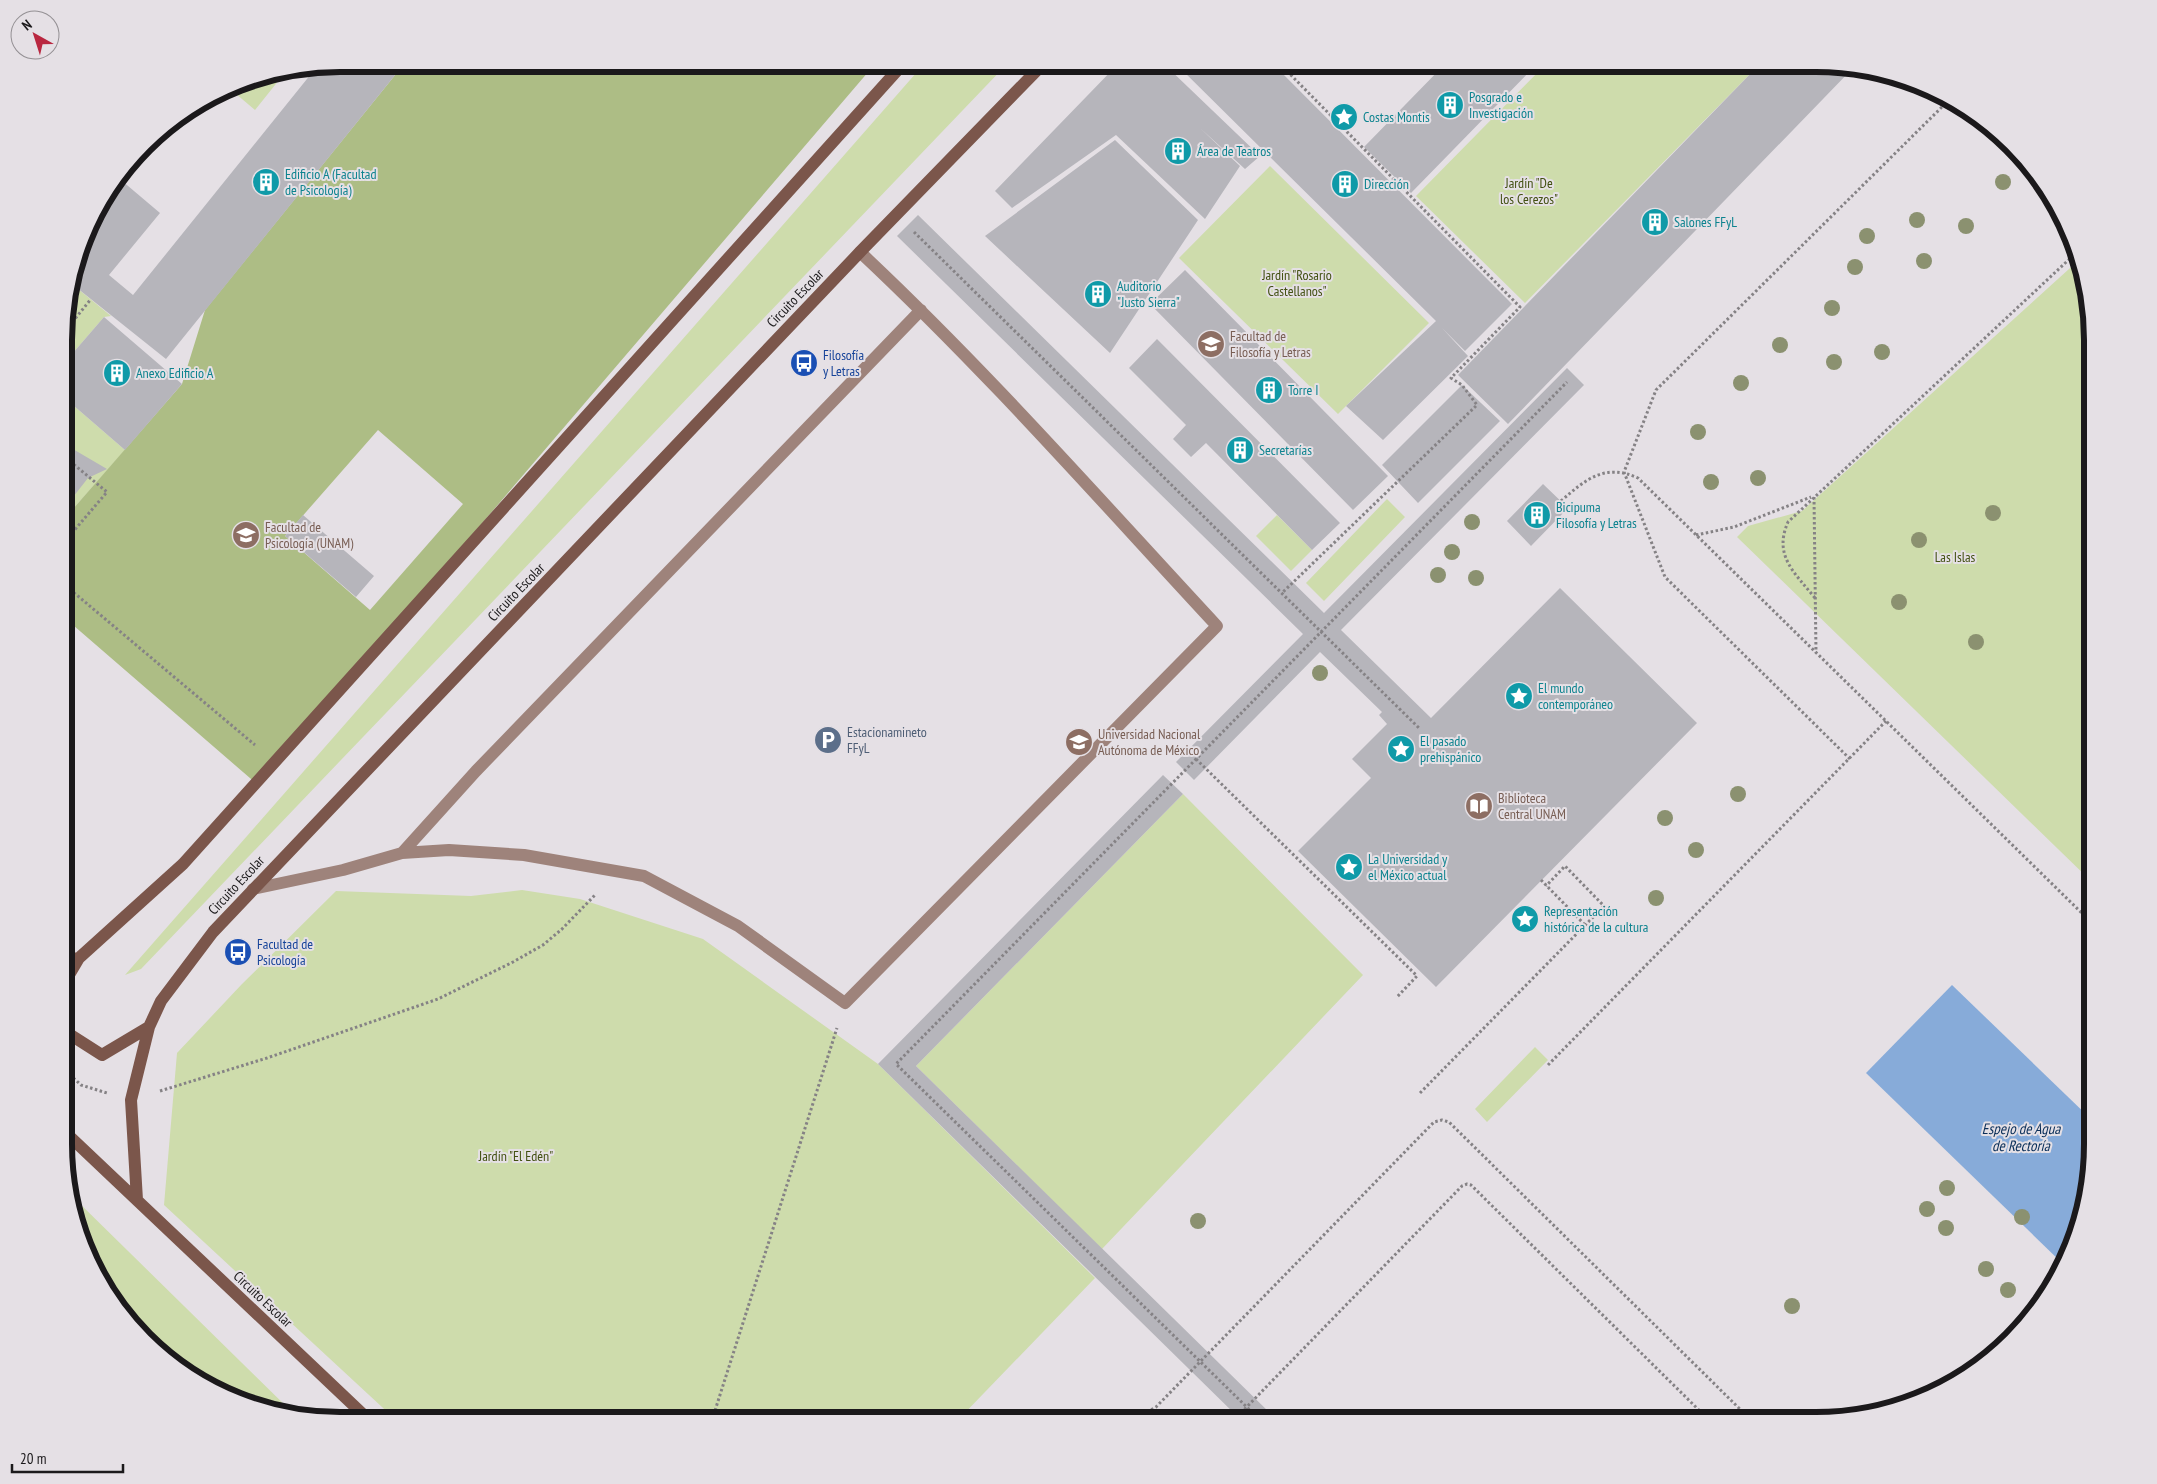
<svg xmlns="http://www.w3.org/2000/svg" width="2157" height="1484" font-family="'PT Sans Narrow',sans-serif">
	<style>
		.green { fill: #cedcac }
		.forest { fill: #adbd85; fill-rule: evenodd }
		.water { fill: #87abd9 }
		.building { fill: #b6b5bb }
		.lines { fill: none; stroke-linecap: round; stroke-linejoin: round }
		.path { stroke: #858285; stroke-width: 3; stroke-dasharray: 2.5 2.5; stroke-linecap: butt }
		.lane { stroke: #9e837b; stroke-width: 12 }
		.secondary { stroke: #7b564b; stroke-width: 12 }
		.tree { fill: #8b9170 }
		.labels { text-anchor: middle; stroke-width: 4; stroke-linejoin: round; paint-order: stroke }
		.culture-label { font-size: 14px; fill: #0d838f; stroke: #e5e0e5; text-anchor: start }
		.park-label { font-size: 14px; fill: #425011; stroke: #e5e0e5 }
		.street-label { font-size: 14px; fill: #1b191b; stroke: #e5e0e5 }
		.education-label { font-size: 14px; fill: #785e54; stroke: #e5e0e5; text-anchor: start }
		.transit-label { font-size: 14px; fill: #164399; stroke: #e5e0e5; text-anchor: start }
		.service-label { font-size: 14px; fill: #4e5e75; stroke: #e5e0e5; text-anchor: start }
		.water-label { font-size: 15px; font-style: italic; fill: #092e59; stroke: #e5e0e5 }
		.rim { fill: none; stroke: #1b191b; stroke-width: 6 }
	</style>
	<rect width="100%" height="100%" fill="#e5e0e5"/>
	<path class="green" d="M 924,64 L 1007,64 L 141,969 L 125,975 Z
		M 1546,64 L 1746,64 L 1753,71 L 1525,303 L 1416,196 Z
		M 283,75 L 255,110 L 229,88 L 235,85 Z
		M 1270,166 L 1429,323 L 1338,414 L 1179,258 Z
		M 2080,259 L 2084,268 L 2093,323 L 2093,883 L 1737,537 L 1748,526 L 1802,511 Z
		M 72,284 L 111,316 L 104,317 L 66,361 L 66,304 Z
		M 66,399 L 125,450 L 66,517 Z
		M 1387,499 L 1405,517 L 1324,601 L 1306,583 Z
		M 1277,515 L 1312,550 L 1291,571 L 1256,536 Z
		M 1183,794 L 1363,975 L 1102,1249 L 916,1066 Z
		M 522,890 L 580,899 L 703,939 L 878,1064 L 1095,1278 L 958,1420 L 396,1420 L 164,1205 L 177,1053 L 242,984 L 336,891 L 471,896 Z
		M 1535,1047 L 1548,1060 L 1487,1122 L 1475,1109 Z
		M 72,1196 L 294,1414 L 251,1405 L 172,1363 L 101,1282 Z"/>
	<path class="forest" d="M 404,64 L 875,64 L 258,785 L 66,619 L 66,517 L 182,384 L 205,310 ZM 378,430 L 463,504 L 370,610 L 285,536 Z"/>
	<path class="water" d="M 1952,985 L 2093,1121 L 2093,1162 L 2078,1233 L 2062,1263 L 1866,1073 Z"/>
	<path class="building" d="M 340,64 L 404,64 L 166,359 L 72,284 L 92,218 L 121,180 L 160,213 L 109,275 L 133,295 L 315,69 Z
		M 1118,64 L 1164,64 L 1260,156 L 1245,169 L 1200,128 L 1240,166 L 1205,219 L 1116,135 L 1012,208 L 995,191 Z
		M 1176,64 L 1273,64 L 1512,304 L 1465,351 L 1442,328 L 1468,356 L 1383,440 L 1346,406 L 1436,321 Z
		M 1445,64 L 1537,64 L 1411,193 L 1364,147 Z
		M 1750,64 L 1835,64 L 1853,68 L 1508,424 L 1458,375 L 1755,69 Z
		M 1115,140 L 1198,220 L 1110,353 L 985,236 Z
		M 918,215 L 1324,613 L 1567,368 L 1584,385 L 1341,630 L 1431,718 L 1560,588 L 1697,723 L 1436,987 L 1298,851 L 1371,778 L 1352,759 L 1387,724 L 1379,715 L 1382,712 L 1320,652 L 1194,780 L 1176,762 L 1303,634 L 897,236 Z
		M 1185,270 L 1388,476 L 1353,510 L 1150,304 Z
		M 104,317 L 182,384 L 125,450 L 66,399 L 66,361 Z
		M 1157,339 L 1340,523 L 1312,550 L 1206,443 L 1191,457 L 1173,439 L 1186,425 L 1129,368 Z
		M 1462,385 L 1500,421 L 1418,503 L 1382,465 Z
		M 66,445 L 107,469 L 88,478 L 66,506 Z
		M 1543,484 L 1568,508 L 1531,546 L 1507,521 Z
		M 303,515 L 374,576 L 356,597 L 285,536 Z
		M 1163,775 L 1183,794 L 916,1066 L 1277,1420 L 1241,1420 L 878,1064 Z"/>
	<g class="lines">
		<path class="path" d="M 1280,64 L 1520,307 L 1451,378 L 1462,385 L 1477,405 L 1282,593
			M 914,232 L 1420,729
			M 66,330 L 91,299
			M 66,458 L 107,492 L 66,540
			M 1814,497 L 1816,653
			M 1561,501 C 1586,479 1605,463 1638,478 L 2093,924
			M 1696,535 L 1734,527 L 1811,497
			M 66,586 L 255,745
			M 1815,598 C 1795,573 1773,556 1788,522 L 2077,252
			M 1196,759 L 1417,976 L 1397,997
			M 1850,759 L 1665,577 L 1624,472 L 1656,390 L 1948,101
			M 1541,880 L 1585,925
			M 2086,918 L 2086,1096 L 2093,1102
			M 2086,1038 L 2093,1032
			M 1548,1065 L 1886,721
			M 66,1071 L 81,1085 L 107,1093
			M 160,1091 L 267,1058 L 438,999 L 513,962 L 543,945 L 562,929 L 596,894
			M 1420,1093 L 1604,906 L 1565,866 L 1546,886
			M 712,1420 L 837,1028
			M 1134,1420 L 1156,1407 L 1434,1122 L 1442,1120 L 1449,1122 L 1751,1420
			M 1234,1420 L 1462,1186 L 1467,1184 L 1471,1185 L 1709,1420
			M 1260,1420 L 896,1064 L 1567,382"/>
		<path class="lane" d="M 402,853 L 476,771 L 921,310
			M 253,889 L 343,870 L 402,853 L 449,850 L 524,855 L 644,876 L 738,926 L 845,1003 L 1217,626 C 1100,500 986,370 860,252"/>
		<path class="secondary" d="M 66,960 L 79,958 L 183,864 L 903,64
			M 66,980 L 79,958
			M 66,1032 L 102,1055 L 149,1027
			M 66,1133 L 369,1420
			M 137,1200 L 131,1100 L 149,1027 L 161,1001 L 213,932 L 860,252 L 1043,64"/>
	</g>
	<g class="tree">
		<circle cx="2003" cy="182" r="8"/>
		<circle cx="1917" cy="220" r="8"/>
		<circle cx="1966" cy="226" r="8"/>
		<circle cx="1867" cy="236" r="8"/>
		<circle cx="1924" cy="261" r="8"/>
		<circle cx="1855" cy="267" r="8"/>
		<circle cx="1832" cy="308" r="8"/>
		<circle cx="1780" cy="345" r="8"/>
		<circle cx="1882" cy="352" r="8"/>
		<circle cx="1834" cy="362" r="8"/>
		<circle cx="1741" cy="383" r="8"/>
		<circle cx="1698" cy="432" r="8"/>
		<circle cx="1758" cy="478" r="8"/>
		<circle cx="1711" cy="482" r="8"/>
		<circle cx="1993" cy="513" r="8"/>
		<circle cx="1472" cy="522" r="8"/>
		<circle cx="1919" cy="540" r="8"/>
		<circle cx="1452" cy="552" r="8"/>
		<circle cx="1438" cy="575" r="8"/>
		<circle cx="1476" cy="578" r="8"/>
		<circle cx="1899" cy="602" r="8"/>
		<circle cx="1976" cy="642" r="8"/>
		<circle cx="1320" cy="673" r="8"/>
		<circle cx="1738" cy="794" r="8"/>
		<circle cx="1665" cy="818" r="8"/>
		<circle cx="1696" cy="850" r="8"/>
		<circle cx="1656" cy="898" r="8"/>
		<circle cx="1947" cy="1188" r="8"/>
		<circle cx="1927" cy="1209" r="8"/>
		<circle cx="2022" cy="1217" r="8"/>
		<circle cx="1198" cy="1221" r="8"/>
		<circle cx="1946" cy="1228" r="8"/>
		<circle cx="1986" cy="1269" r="8"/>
		<circle cx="2008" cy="1290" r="8"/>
		<circle cx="1792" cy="1306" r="8"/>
	</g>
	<defs>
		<g id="building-disc" transform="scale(1.4375)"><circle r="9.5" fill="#0f9aa8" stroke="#e5e0e5"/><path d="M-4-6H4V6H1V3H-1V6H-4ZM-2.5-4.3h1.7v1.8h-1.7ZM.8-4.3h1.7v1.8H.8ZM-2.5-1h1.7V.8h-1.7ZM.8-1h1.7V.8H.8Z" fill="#fff"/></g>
		<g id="sight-disc" transform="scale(1.4375)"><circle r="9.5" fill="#0f9aa8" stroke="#e5e0e5"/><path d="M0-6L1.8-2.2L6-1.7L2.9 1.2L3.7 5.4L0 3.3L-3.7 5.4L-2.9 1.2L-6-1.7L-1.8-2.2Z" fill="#fff"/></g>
		<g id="university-disc" transform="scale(1.4375)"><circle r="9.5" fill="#8d6e63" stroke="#e5e0e5"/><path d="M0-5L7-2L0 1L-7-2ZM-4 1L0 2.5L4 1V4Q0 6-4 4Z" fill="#fff"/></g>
		<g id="bus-disc" transform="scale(1.4375)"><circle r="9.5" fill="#1a4fb4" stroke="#e5e0e5"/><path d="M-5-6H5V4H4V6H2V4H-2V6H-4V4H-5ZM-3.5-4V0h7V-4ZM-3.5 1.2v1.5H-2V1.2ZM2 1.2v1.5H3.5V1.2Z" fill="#fff"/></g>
		<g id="parking-disc" transform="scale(1.4375)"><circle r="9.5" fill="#5c6f8a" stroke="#e5e0e5"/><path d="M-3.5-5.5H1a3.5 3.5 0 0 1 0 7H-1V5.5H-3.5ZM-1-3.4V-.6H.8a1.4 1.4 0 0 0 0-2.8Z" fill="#fff"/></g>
		<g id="library-disc" transform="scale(1.4375)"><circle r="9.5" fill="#8d6e63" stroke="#e5e0e5"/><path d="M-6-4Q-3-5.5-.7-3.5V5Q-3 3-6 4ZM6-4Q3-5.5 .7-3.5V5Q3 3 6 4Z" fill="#fff"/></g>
	</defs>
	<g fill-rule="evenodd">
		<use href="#building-disc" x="1450" y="105"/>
		<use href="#sight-disc" x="1344" y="117"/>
		<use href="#building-disc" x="1178" y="151"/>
		<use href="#building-disc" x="266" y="182"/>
		<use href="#building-disc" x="1345" y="184"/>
		<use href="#building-disc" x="1655" y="222"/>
		<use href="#building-disc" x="1098" y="294"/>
		<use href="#university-disc" x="1211" y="344"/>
		<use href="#bus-disc" x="804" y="363"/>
		<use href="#building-disc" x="117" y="373"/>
		<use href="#building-disc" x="1269" y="390"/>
		<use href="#building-disc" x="1240" y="450"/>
		<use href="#building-disc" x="1537" y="515"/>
		<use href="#university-disc" x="246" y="535"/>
		<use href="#sight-disc" x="1519" y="696"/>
		<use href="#parking-disc" x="828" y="740"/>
		<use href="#university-disc" x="1079" y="742"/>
		<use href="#sight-disc" x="1401" y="749"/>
		<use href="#library-disc" x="1479" y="806"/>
		<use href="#sight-disc" x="1349" y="867"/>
		<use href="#sight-disc" x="1525" y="919"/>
		<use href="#bus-disc" x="238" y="952"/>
	</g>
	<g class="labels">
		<g class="culture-label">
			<text x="1469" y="102">Posgrado e<tspan x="1469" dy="16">Investigación</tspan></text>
			<text x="1363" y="122">Costas Montis</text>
			<text x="1197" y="156">Área de Teatros</text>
			<text x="285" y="179">Edificio A (Facultad<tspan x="285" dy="16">de Psicología)</tspan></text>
			<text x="1364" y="189">Dirección</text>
			<text x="1674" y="227">Salones FFyL</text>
			<text x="1117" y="291">Auditorio<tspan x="1117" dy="16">"Justo Sierra"</tspan></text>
			<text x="136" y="378">Anexo Edificio A</text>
			<text x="1288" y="395">Torre I</text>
			<text x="1259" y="455">Secretarías</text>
			<text x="1556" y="512">Bicipuma<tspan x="1556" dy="16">Filosofía y Letras</tspan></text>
			<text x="1538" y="693">El mundo<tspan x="1538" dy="16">contemporáneo</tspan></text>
			<text x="1420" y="746">El pasado<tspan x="1420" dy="16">prehispánico</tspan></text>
			<text x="1368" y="864">La Universidad y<tspan x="1368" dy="16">el México actual</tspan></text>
			<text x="1544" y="916">Representación<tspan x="1544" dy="16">histórica de la cultura</tspan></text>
		</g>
		<g class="park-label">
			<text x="1529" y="188">Jardín "De<tspan x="1529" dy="16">los Cerezos"</tspan></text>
			<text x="1297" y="280">Jardín "Rosario<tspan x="1297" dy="16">Castellanos"</tspan></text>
			<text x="1955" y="562">Las Islas</text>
			<text x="516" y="1161">Jardín "El Edén"</text>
		</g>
		<g class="street-label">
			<text transform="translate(795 298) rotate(-46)" y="5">Circuito Escolar</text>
			<text transform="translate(516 592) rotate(-46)" y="5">Circuito Escolar</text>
			<text transform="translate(236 885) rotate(-47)" y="5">Circuito Escolar</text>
			<text transform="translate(263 1299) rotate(43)" y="5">Circuito Escolar</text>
		</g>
		<g class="education-label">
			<text x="1230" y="341">Facultad de<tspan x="1230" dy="16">Filosofía y Letras</tspan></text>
			<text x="265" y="532">Facultad de<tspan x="265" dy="16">Psicología (UNAM)</tspan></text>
			<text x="1098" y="739">Universidad Nacional<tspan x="1098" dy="16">Autónoma de México</tspan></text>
			<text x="1498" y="803">Biblioteca<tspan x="1498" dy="16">Central UNAM</tspan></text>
		</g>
		<g class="transit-label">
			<text x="823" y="360">Filosofía<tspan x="823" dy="16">y Letras</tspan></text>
			<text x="257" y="949">Facultad de<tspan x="257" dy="16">Psicología</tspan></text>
		</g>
		<g class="service-label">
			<text x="847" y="737">Estacionamineto<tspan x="847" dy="16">FFyL</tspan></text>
		</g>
		<g class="water-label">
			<text x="2021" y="1134">Espejo de Agua<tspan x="2021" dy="17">de Rectoría</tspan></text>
		</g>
	</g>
	<path d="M0 0H2157V1484H0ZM340 72H1816A268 268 0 0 1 2084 340V1144A268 268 0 0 1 1816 1412H340A268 268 0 0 1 72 1144V340A268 268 0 0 1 340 72Z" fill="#e5e0e5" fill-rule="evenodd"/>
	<path class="rim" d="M340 72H1816A268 268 0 0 1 2084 340V1144A268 268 0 0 1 1816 1412H340A268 268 0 0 1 72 1144V340A268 268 0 0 1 340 72Z"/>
	<g transform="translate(35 35) rotate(321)"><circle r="24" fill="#e5e0e5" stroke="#949094"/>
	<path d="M0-4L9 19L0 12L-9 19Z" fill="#b92740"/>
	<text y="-8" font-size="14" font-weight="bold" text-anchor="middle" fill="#1b191b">N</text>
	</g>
	<path d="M12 1464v8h111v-8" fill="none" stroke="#1b191b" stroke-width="2.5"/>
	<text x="20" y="1464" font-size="15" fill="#1b191b" stroke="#e5e0e5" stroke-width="4" paint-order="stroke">20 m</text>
</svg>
